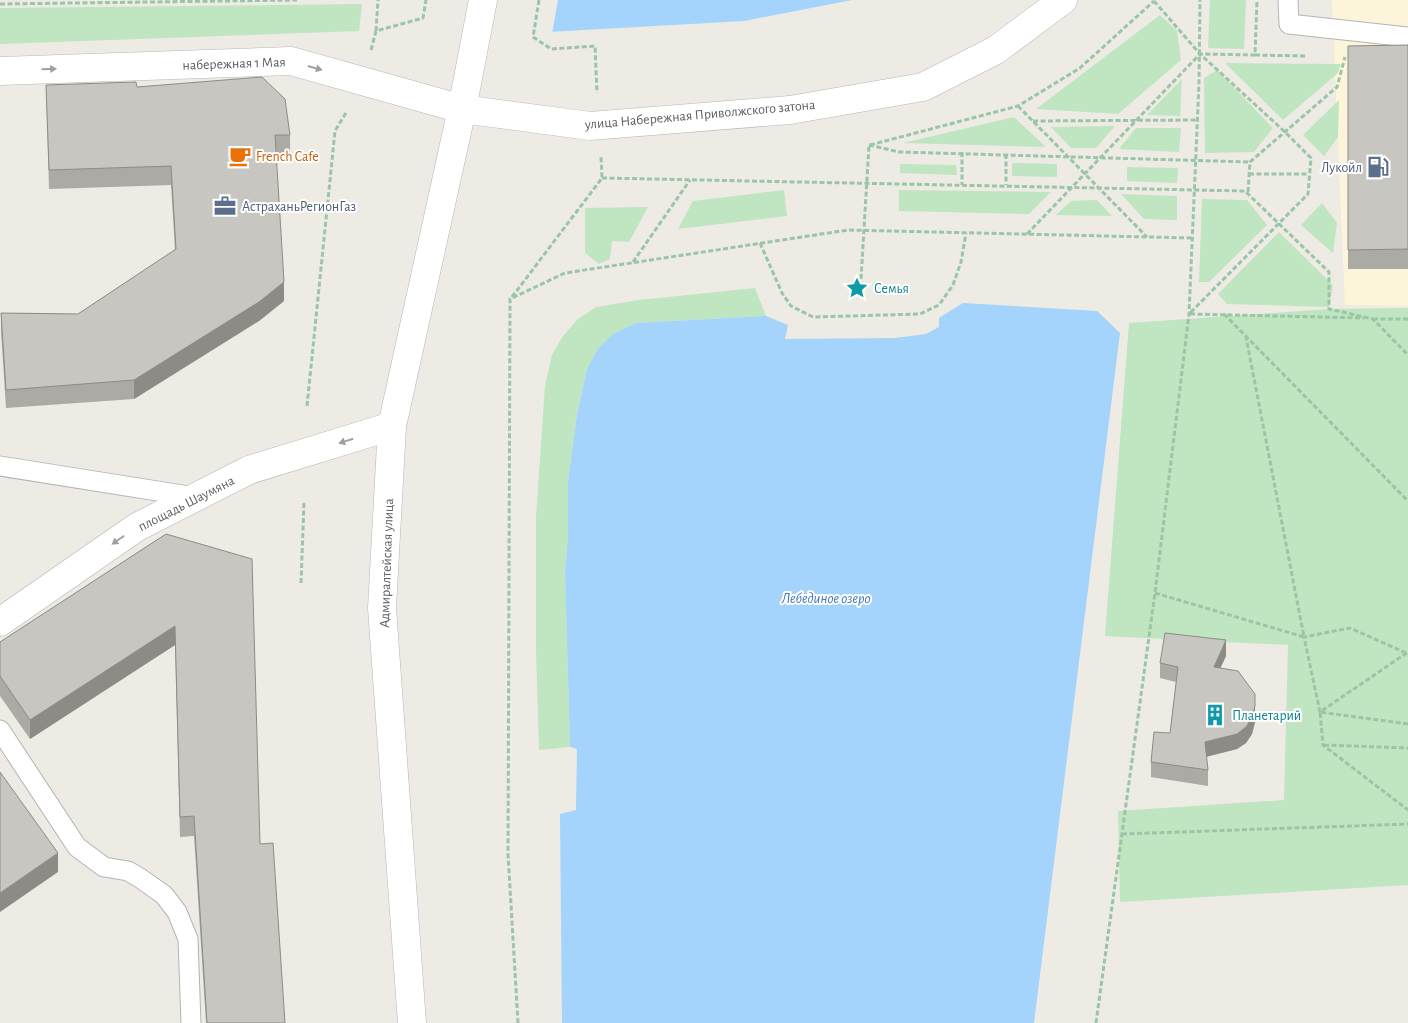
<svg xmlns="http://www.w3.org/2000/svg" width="1408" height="1023" font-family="'Alegreya Sans',sans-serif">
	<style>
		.commercial { fill: #fdf5d9 }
		.green { fill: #c0e5c1 }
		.water { fill: #a4d3fc }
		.pier { fill: #edebe3 }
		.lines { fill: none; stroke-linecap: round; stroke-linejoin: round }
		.lane-casing { stroke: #b1b4b8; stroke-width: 21 }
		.street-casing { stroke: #b1b4b8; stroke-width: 29 }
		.secondary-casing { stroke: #b5b7bd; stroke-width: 29 }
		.path { stroke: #9ac5a7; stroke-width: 3; stroke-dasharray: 5 2.5; stroke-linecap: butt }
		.lane { stroke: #fff; stroke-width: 19 }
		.street { stroke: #fff; stroke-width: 28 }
		.secondary { stroke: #fff; stroke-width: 28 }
		.wall { fill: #acaaa5 }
		.shaded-wall { fill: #8c8b86 }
		.building { fill: #c8c6c0; stroke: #8c8b86 }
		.oneway { fill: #9d9fa1 }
		.labels { text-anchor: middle; stroke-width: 4; stroke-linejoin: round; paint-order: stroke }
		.street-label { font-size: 14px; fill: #5b5f63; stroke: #fff }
		.food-label { font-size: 14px; fill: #c56008; stroke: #fff; text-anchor: start }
		.service-label { font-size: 14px; fill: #4e5e75; stroke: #fff; text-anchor: end }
		.culture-label { font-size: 14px; fill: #0d838f; stroke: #fff; text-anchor: start }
		.water-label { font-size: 15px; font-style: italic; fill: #4479b6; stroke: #fff }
	</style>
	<rect width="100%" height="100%" fill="#edebe3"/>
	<path class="commercial" d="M 1332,0 L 1408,0 L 1408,306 L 1345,305 Z"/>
	<path class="green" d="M 1210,0 L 1246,0 L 1244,49 L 1208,48 Z
		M 362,4 L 359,31 L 0,44 L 0,8 Z
		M 1160,15 L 1177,31 L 1181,60 L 1118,114 L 1036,109 Z
		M 1225,63 L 1341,64 L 1338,73 L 1283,120 Z
		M 1217,70 L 1273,128 L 1254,152 L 1205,153 L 1204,78 Z
		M 1182,79 L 1180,116 L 1147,115 Z
		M 1339,100 L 1338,137 L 1324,156 L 1303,135 Z
		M 1014,117 L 1046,147 L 903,143 Z
		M 1115,126 L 1096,148 L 1071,148 L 1051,127 Z
		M 1136,128 L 1181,128 L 1179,152 L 1119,149 Z
		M 1012,163 L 1057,164 L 1057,177 L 1012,176 Z
		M 900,164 L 956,165 L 957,175 L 900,173 Z
		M 1127,167 L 1178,168 L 1177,183 L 1127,181 Z
		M 784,190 L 787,216 L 678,229 L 693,201 Z
		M 899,190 L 1051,192 L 1029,214 L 899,211 Z
		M 1121,194 L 1177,196 L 1177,220 L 1144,219 Z
		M 1202,199 L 1247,200 L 1267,225 L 1209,282 L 1199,282 Z
		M 1097,200 L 1112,216 L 1056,215 L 1071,201 Z
		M 1322,203 L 1337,223 L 1333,253 L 1301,225 Z
		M 648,207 L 629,242 L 612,241 L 610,259 L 599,264 L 585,253 L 585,208 Z
		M 1279,232 L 1333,285 L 1329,307 L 1227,304 L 1218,294 Z
		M 755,288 L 766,316 L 636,323 L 587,369 L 577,415 L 568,481 L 568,536 L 565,573 L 570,747 L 539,750 L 536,648 L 536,517 L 545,386 L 552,355 L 563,336 L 578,319 L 596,307 L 639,300 Z
		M 1408,308 L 1408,885 L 1120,902 L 1118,811 L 1284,800 L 1288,645 L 1105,636 L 1129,323 L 1329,309 Z"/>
	<path class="water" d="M 431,0 L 852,0 L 744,21 L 548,32 Z
		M 963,303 L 1097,311 L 1120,333 L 1034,1023 L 562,1023 L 560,814 L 576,810 L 577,749 L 570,747 L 565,573 L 568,536 L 568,481 L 577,415 L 587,369 L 598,349 L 613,334 L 636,323 L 766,316 L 788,325 L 785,339 L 895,338 L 926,334 L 939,327 L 939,318 Z"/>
	<path class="pier" d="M 429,0 L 558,0 L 552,34 L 548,34 L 431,2 Z"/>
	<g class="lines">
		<g class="lane-casing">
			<path id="lane" d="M 1288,0 L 1289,24 L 1408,37
				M 0,466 L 195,497
				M 0,730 L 77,847 L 104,867 L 128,871 L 140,878 L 164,895 L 177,912 L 188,939 L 191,1023"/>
		</g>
		<g class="street-casing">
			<path id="street" d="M 0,622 L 137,527 L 249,470 L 392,426"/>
		</g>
		<g class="secondary-casing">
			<path id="secondary" d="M 0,71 L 291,61 L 462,109 L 590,126 L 790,110 L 923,87 L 996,50 L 1063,0
				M 412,1023 L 382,608 L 392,426 L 462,109 L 483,0"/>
		</g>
		<path class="path" d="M 539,0 L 533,37 L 551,49 L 595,46 L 597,93
			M 1154,1 L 1200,54 L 1285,132 L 1311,158 L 1308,194 L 1190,313
			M 0,4 L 297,0
			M 376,31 L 378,0
			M 371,50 L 376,31 L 423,18 L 426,0
			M 1255,55 L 1306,56
			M 1018,106 L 1147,237
			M 1033,121 L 1197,120
			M 869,145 L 899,152 L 1250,162
			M 870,145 L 1018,106 L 1080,68 L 1154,1
			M 962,152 L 962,185
			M 1006,154 L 1006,185
			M 1249,174 L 1309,174
			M 602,178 L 1245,191 L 1329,272 L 1329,309 L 1373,319 L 1408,355
			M 1248,192 L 1250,162 L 1337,87 L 1345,57
			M 1027,234 L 1200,54 L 1255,55 L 1257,0
			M 760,243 L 782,293 L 791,306 L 813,317 L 920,314 L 939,305 L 953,285 L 961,262 L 966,233
			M 633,262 L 690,180
			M 861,279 L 869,145
			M 512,297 L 602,178 L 601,157
			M 1190,314 L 1364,318
			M 1224,314 L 1408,501
			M 1373,319 L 1408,319
			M 307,406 L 335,131 L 347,111
			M 301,583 L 304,502
			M 1155,593 L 1304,637 L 1246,337
			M 1406,653 L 1350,628 L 1304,637 L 1320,712 L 1408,652
			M 1408,724 L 1320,712 L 1323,745 L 1408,810
			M 1324,745 L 1408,748
			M 1122,834 L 1408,824
			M 518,1023 L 508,854 L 510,299 L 565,273 L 848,230 L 1192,238
			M 1096,1023 L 1155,593 L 1189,314 L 1199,83 L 1200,0"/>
		<use href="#lane" class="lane"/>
		<use href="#street" class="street"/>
		<use href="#secondary" class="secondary"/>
	</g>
	<path class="wall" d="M 1408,45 L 1408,269 L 1348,269 L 1348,46 Z
		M 46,85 L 137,87 L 290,135 L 290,154 L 276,154 L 284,301 L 259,321 L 134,399 L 6,408 L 1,332 L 1,313 L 78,314 L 175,250 L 171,185 L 49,189 Z
		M 166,534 L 260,844 L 285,1023 L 206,1023 L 194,836 L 180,837 L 175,645 L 30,739 L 0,696 L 0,642 Z
		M 1226,656 L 1220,668 L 1255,722 L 1252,734 L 1246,743 L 1237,749 L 1206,757 L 1208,770 L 1208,786 L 1151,777 L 1151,762 L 1170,733 L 1176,682 L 1160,678 L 1160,663 Z"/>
	<path class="shaded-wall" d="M 284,282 L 284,301 L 259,321 L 134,399 L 134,380 Z
		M 175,626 L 175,645 L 30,739 L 30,720 Z
		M 1226,640 L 1226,656 L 1214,682 L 1214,667 Z
		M 1255,706 L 1255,722 L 1252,734 L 1246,743 L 1237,749 L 1205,757 L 1205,742 Z
		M 58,853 L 58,872 L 0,912 L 0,893 Z"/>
	<path class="building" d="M 1408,45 L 1408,249 L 1348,250 L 1348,46 Z
		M 262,77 L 285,99 L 290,135 L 275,135 L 284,282 L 259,302 L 134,380 L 6,390 L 1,313 L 78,314 L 176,249 L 171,166 L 49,170 L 46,85 L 136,82 L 137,87 Z
		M 166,534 L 252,559 L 260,844 L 273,843 L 285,1023 L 207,1023 L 194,816 L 180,817 L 175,626 L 30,720 L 0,676 L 0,642 Z
		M 1165,633 L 1226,640 L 1214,667 L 1238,671 L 1255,694 L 1255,706 L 1252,718 L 1246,727 L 1237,734 L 1205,742 L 1208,770 L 1151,762 L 1154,732 L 1170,733 L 1178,667 L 1160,663 Z
		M 0,772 L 58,853 L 0,893 Z"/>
	<defs><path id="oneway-solid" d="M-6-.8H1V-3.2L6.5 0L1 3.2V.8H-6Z" transform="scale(1.25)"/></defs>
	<g class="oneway">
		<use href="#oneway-solid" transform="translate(315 68) rotate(16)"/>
		<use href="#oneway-solid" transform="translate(49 69) rotate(-2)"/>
		<use href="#oneway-solid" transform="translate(346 441) rotate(163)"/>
		<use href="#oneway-solid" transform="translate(118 540) rotate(145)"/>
	</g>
	<defs>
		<g id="cafe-bare" transform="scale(1.725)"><path d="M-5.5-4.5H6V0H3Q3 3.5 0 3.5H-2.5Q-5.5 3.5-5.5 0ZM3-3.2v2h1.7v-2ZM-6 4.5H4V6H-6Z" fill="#e8710a" stroke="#fff" stroke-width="2.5" paint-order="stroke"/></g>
		<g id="fuel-bare" transform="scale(1.725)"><path d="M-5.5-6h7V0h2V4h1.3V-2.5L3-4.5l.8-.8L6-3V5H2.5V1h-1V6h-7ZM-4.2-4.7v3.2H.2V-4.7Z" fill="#5c6f8a" stroke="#fff" stroke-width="2.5" paint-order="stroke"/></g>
		<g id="office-bare" transform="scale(1.725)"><path d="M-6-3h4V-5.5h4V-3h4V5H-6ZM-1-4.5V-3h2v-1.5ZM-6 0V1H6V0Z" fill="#5c6f8a" stroke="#fff" stroke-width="2.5" paint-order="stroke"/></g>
		<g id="sight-bare" transform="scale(1.725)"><path d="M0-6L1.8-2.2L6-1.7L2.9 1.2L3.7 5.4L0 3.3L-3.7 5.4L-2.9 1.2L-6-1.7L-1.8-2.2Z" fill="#0f9aa8" stroke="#fff" stroke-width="2.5" paint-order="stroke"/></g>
		<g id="building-bare" transform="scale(1.725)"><path d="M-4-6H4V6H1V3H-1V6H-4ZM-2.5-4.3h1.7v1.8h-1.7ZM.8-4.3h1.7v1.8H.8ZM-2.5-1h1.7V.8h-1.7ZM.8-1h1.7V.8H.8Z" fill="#0f9aa8" stroke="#fff" stroke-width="2.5" paint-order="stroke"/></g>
	</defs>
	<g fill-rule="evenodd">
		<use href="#cafe-bare" x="240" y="156"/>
		<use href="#fuel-bare" x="1378" y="167"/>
		<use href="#office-bare" x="225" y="206"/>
		<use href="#sight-bare" x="857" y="288"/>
		<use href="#building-bare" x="1215" y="715"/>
	</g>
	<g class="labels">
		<g class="street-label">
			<text transform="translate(234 63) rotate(-2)" y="5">набережная 1 Мая</text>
			<text transform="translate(700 114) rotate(-5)" y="5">улица Набережная Приволжского затона</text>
			<text transform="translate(186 503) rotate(-27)" y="5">площадь Шаумяна</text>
			<text transform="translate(386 563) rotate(-88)" y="5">Адмиралтейская улица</text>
		</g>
		<g class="food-label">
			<text x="256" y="161">French Cafe</text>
		</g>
		<g class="service-label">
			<text x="1362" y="172">Лукойл</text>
			<text x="242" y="211" text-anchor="start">АстраханьРегионГаз</text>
		</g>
		<g class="culture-label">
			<text x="874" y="293">Семья</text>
			<text x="1232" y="720">Планетарий</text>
		</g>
		<g class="water-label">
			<text x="826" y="603">Лебединое озеро</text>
		</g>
	</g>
</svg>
